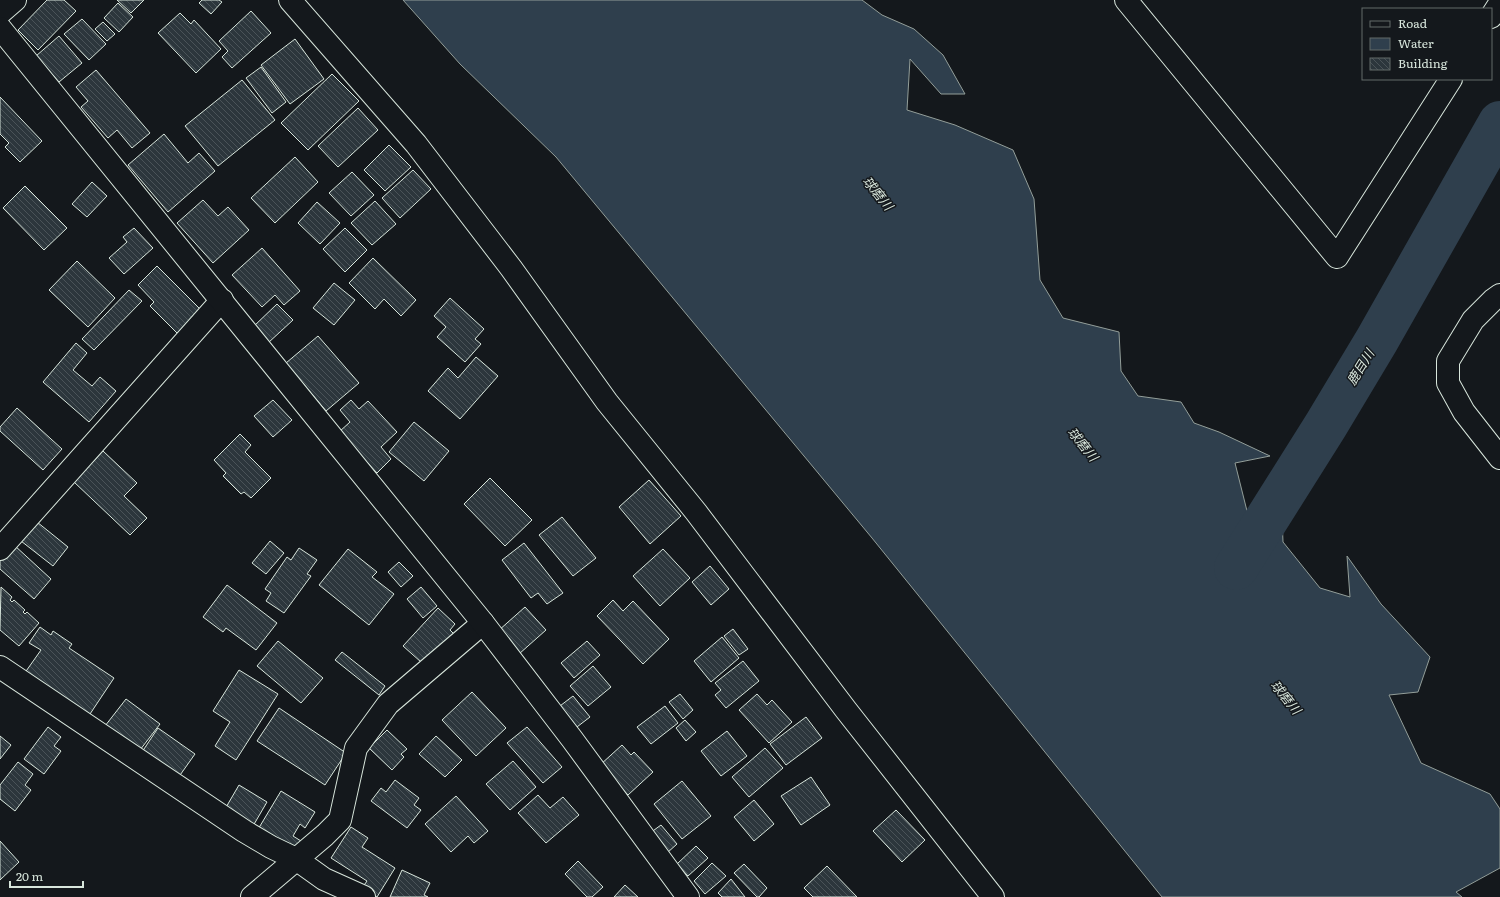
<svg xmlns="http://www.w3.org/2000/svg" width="1500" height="897" font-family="Literata,'Noto Sans JP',serif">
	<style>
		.water { fill: #2f3f4d; stroke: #939e99 }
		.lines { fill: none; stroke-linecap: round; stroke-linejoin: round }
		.river { stroke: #2f3f4d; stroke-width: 44 }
		.building { fill: url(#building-back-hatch); stroke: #d8e6dc }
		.street-casing { stroke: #d8e6dc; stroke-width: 24 }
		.secondary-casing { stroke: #d8e6dc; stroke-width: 24 }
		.street { stroke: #14181c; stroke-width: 22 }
		.secondary { stroke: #14181c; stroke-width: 22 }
		.labels { text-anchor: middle; stroke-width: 3; stroke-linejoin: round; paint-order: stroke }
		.water-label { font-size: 13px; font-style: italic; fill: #d8e6dc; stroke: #14181c }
	</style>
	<defs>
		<pattern id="building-back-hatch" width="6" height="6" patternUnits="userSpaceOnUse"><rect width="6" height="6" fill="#2c363c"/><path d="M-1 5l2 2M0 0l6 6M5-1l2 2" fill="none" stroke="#4a5358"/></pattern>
	</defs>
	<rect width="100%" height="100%" fill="#14181c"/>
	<path class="water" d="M 403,0 L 862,0 L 882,15 L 914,29 L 943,55 L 965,94 L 941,94 L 910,59 L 907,110 L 955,125 L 1013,150 L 1034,199 L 1040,280 L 1063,318 L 1119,332 L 1121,371 L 1138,396 L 1181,402 L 1194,423 L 1219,432 L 1270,456 L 1235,463 L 1248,515 L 1282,517 L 1283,542 L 1320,588 L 1350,597 L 1347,556 L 1381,604 L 1430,657 L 1418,692 L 1389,695 L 1421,763 L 1490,794 L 1500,809 L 1500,868 L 1456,892 L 1462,897 L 1162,897 L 872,538 L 556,157 L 460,64 Z"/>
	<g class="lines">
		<path class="river" d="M 1236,568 L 1326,425 L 1377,340 L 1500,123"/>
	</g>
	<path class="building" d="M 47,0 L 64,0 L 76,11 L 38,50 L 18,30 Z
		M 117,0 L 144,0 L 131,13 Z
		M 202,0 L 219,0 L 222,2 L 211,14 L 199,3 Z
		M 118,3 L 133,17 L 119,32 L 104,18 Z
		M 251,11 L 271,33 L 232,68 L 222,57 L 228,51 L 219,41 Z
		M 180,13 L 191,24 L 194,20 L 221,49 L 196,73 L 158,33 Z
		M 82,19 L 106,44 L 89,60 L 64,34 Z
		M 103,22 L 115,34 L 107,41 L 95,29 Z
		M 59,36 L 82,63 L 59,82 L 36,56 Z
		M 295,39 L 324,79 L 290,104 L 261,65 Z
		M 261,67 L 286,102 L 272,113 L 246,78 Z
		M 96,70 L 150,133 L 132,148 L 117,130 L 108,138 L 81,107 L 88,101 L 76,87 Z
		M 332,74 L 359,101 L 308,150 L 281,123 Z
		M 242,80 L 275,120 L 218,166 L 185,126 Z
		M 0,97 L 42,141 L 20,162 L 5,147 L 9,143 L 0,134 Z
		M 358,108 L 378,130 L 338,167 L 318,146 Z
		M 164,134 L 188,163 L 199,153 L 215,171 L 168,212 L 128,165 Z
		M 389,145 L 411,167 L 385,191 L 364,170 Z
		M 295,157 L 318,182 L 275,223 L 251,198 Z
		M 413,170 L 431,189 L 400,218 L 382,198 Z
		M 352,172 L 374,195 L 351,216 L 329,193 Z
		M 92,182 L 107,196 L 87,217 L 72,204 Z
		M 25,186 L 67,228 L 44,250 L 3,208 Z
		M 203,200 L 218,216 L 228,207 L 249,230 L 213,263 L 177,223 Z
		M 375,201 L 396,224 L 372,245 L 351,223 Z
		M 317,202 L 340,223 L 320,244 L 298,223 Z
		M 134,228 L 153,248 L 124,274 L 109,258 L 127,242 L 123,237 Z
		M 345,228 L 367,250 L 345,272 L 323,249 Z
		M 262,248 L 300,291 L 284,305 L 275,295 L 262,307 L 232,275 Z
		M 373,258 L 416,300 L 401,316 L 384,299 L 375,309 L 349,283 Z
		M 77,261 L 115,298 L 88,327 L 49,290 Z
		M 157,266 L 201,310 L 177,333 L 150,306 L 154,302 L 138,285 Z
		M 334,283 L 355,300 L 334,325 L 313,308 Z
		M 129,290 L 142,301 L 94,350 L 82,339 Z
		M 450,298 L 484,329 L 475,339 L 481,344 L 465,362 L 437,337 L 446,327 L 434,316 Z
		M 277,304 L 293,320 L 268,343 L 253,327 Z
		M 318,336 L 359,383 L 326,411 L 286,363 Z
		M 76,343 L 87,353 L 73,370 L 92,386 L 100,377 L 116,391 L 89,422 L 43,382 Z
		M 476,357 L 498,376 L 460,419 L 428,391 L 448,368 L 458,378 Z
		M 273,400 L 292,420 L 273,437 L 254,416 Z
		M 351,400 L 359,409 L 368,401 L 397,432 L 381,447 L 391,459 L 377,473 L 339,432 L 350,422 L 340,410 Z
		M 17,408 L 62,449 L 43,470 L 0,431 L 0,427 Z
		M 414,422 L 449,451 L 424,481 L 389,452 Z
		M 240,434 L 251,445 L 245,452 L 271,478 L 251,498 L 244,492 L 241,494 L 223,476 L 226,473 L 214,460 Z
		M 103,451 L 137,483 L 124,496 L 147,518 L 130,535 L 74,482 Z
		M 490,478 L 532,520 L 505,546 L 464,504 Z
		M 649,480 L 681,516 L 650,544 L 619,507 Z
		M 562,517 L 596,558 L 573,576 L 539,535 Z
		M 37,522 L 68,547 L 53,566 L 21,541 Z
		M 270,541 L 284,553 L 266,574 L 252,563 Z
		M 524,543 L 563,593 L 547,604 L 538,593 L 531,598 L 502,560 Z
		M 14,545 L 51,579 L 34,599 L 0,569 L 0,561 Z
		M 299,548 L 317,560 L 307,574 L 311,576 L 284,613 L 266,601 L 271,593 L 265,589 L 287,557 L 291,560 Z
		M 348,549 L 377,572 L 372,577 L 394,594 L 369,625 L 319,585 Z
		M 663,549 L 690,578 L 660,606 L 633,576 Z
		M 399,562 L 413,576 L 401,587 L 388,572 Z
		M 710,566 L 729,589 L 711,605 L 692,582 Z
		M 227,585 L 277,623 L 256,650 L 226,628 L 223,632 L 203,617 Z
		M 1,587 L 12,597 L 10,600 L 12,602 L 14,600 L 25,610 L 23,612 L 25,614 L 27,612 L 39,623 L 19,646 L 0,630 Z
		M 421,587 L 437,606 L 423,618 L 407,599 Z
		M 613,600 L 623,611 L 633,601 L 669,639 L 643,664 L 597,616 Z
		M 525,607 L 546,630 L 519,654 L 498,631 Z
		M 438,608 L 455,624 L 450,630 L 454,634 L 428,662 L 424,658 L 421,662 L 403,646 Z
		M 40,627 L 51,635 L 53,631 L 72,644 L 69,648 L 114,678 L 86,720 L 24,674 L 41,650 L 29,643 Z
		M 733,629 L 748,649 L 739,655 L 724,636 Z
		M 722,637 L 739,658 L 711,682 L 694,661 Z
		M 278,641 L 323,678 L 301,703 L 257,666 Z
		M 587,641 L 600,655 L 574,678 L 561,663 Z
		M 342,652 L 385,686 L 379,695 L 335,660 Z
		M 743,661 L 759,681 L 726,708 L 715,695 L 721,690 L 715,683 Z
		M 593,666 L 611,687 L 588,706 L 570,686 Z
		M 239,670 L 278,694 L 236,760 L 215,746 L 230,722 L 213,711 Z
		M 472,692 L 506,728 L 476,756 L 442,720 Z
		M 680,694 L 693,710 L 683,719 L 669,702 Z
		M 757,694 L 767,705 L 772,700 L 792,722 L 769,743 L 739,710 Z
		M 573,696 L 590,717 L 573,730 L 556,709 Z
		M 126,699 L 160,724 L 140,750 L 105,726 Z
		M 665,706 L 678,723 L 651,744 L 637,727 Z
		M 279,708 L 346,753 L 325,785 L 257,741 Z
		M 806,717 L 822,738 L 786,765 L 770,744 Z
		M 685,720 L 696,732 L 686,741 L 676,728 Z
		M 48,727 L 61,737 L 54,746 L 61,751 L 44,774 L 24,759 Z
		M 527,727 L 562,767 L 543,783 L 507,743 Z
		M 158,728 L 195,754 L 178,778 L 142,752 Z
		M 387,730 L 407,749 L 401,754 L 404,757 L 392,770 L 369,748 Z
		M 727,731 L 747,756 L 721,776 L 701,751 Z
		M 0,736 L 11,745 L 0,759 Z
		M 436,736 L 462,760 L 445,777 L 419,754 Z
		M 622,745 L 631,755 L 634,752 L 653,772 L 628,795 L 600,765 Z
		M 765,748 L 783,768 L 749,797 L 732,777 Z
		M 513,761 L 536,787 L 510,810 L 486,784 Z
		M 18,762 L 33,774 L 25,785 L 31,790 L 15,811 L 0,799 L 0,785 Z
		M 811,777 L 830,805 L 801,825 L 781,796 Z
		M 395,780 L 419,798 L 414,805 L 421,810 L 407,828 L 371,801 L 381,788 L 386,792 Z
		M 682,781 L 711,816 L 682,839 L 654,804 Z
		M 239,785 L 267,802 L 253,826 L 225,809 Z
		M 281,791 L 315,812 L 305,828 L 300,824 L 293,836 L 301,841 L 293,853 L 257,831 Z
		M 538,795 L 550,808 L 563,797 L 579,815 L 546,843 L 518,813 Z
		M 456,796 L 488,831 L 474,843 L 468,836 L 451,852 L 425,824 Z
		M 754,800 L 774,824 L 754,841 L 734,817 Z
		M 896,810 L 925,840 L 902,862 L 873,831 Z
		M 661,825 L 677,844 L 667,853 L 650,833 Z
		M 351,827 L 368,838 L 362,847 L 395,868 L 377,897 L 362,888 L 367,881 L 331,858 Z
		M 0,841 L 19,862 L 0,880 Z
		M 696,846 L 708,858 L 688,876 L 677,864 Z
		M 578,861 L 603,887 L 592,897 L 587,897 L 565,874 Z
		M 712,863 L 726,876 L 705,894 L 694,881 Z
		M 744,864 L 767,888 L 759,897 L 757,897 L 734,873 Z
		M 827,866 L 857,897 L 813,897 L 804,888 Z
		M 402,870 L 430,883 L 424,895 L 428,897 L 390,897 Z
		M 731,879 L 745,897 L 722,897 L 718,893 Z
		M 625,885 L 638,897 L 614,897 Z"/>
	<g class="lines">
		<g class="street-casing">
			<path id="street" d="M 290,0 L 416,144 L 511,268 L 607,402 L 696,512 L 846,710 L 993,897
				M 1126,0 L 1337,257 L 1451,79
				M 0,13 L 15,0
				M 1491,17 L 1500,3
				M 1500,295 L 1493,300 L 1473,320 L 1448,361 L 1448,383 L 1464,412 L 1500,458
				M 0,549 L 222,300
				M 0,667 L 244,831 L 271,847 L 296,859 L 324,879 L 364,897
				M 252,897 L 325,835 L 340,820 L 356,748 L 388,704 L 483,623"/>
		</g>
		<g class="secondary-casing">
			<path id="secondary" d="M 0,28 L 483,623 L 572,739 L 688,897"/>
		</g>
		<use href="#street" class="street"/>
		<use href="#secondary" class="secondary"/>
	</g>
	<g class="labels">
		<g class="water-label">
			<text transform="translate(878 193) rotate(51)" y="5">球磨川</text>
			<text transform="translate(1360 367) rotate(-58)" y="5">鹿目川</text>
			<text transform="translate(1083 444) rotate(51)" y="5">球磨川</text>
			<text transform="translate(1286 697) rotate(51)" y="5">球磨川</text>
		</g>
	</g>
	<rect x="1362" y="8" width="130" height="72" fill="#14181c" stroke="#626a69"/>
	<rect x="1370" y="21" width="20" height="6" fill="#14181c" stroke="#626a69"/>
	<text x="1398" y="28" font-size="12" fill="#d8e6dc">Road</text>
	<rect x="1370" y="38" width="20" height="12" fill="#2f3f4d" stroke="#626a69"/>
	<text x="1398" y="48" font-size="12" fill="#d8e6dc">Water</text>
	<rect x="1370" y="58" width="20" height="12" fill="url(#building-back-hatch)" stroke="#626a69"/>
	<text x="1398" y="68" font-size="12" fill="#d8e6dc">Building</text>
	<path d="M10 881v6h73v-6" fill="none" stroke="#d8e6dc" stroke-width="2"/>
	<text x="16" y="881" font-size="12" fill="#d8e6dc" stroke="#14181c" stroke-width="3" paint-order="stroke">20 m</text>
</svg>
